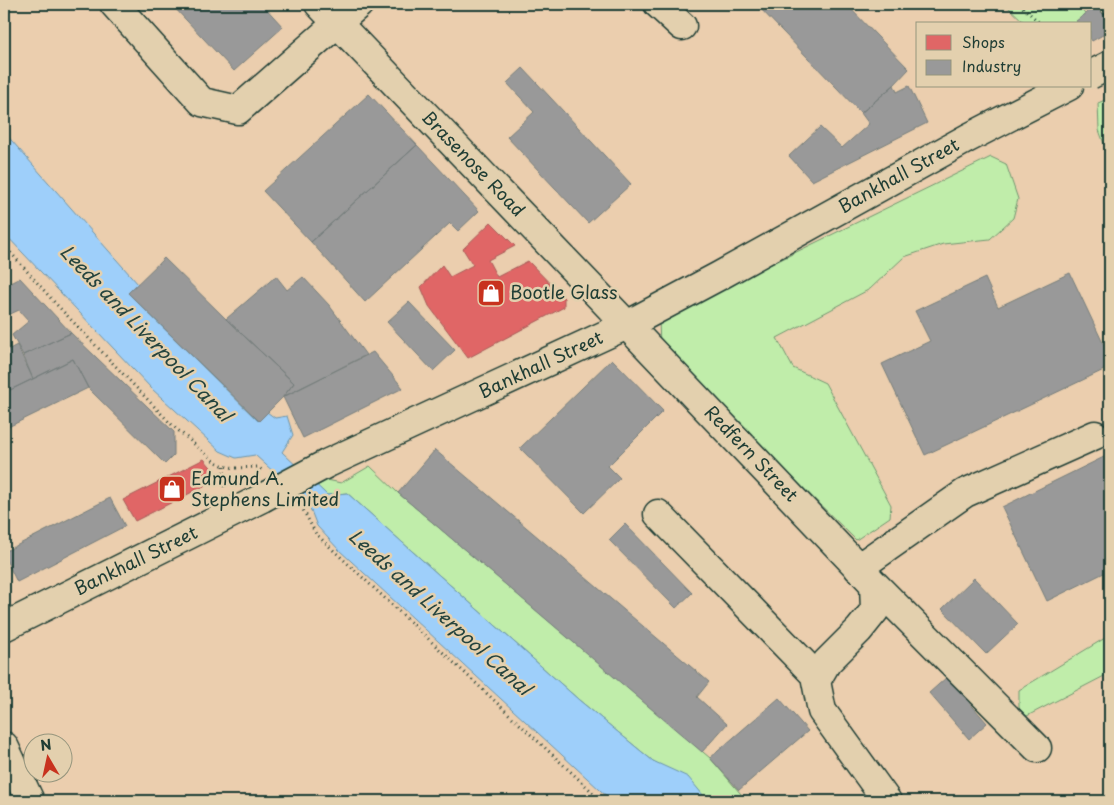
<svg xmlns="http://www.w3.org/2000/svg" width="1114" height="805" font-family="'Playpen Sans',sans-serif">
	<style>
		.green { fill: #c0edaa; stroke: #70956f }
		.water { fill: #9ecffa; stroke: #6b95ab }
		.shops { fill: #e06666; stroke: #a65a57 }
		.industry { fill: #999; stroke: #747d7b }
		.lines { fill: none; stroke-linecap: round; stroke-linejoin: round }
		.minor-casing { stroke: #1f3d34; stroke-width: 31 }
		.major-casing { stroke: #1f3d34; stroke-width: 31 }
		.path { stroke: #1f3d34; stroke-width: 3; stroke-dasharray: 1 4; stroke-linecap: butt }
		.minor { stroke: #e3d0ae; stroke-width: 28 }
		.major { stroke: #e3d0ae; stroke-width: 28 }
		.rail-casing { stroke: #1f3d34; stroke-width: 5.5 }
		.rail { stroke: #e3d0ae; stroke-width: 4; stroke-dasharray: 11; stroke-linecap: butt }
		.major-bridge-casing { stroke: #1f3d34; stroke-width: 31; stroke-linecap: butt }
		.major-bridge { stroke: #e3d0ae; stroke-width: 28 }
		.labels { text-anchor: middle; stroke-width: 5; stroke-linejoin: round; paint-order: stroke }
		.street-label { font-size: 18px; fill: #1f3d34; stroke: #e3d0ae }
		.poi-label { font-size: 18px; fill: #1f3d34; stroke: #e3d0ae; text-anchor: start }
		.water-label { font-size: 19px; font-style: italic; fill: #25443e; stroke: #e3d0ae }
	</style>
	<rect width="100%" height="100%" fill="#ebceae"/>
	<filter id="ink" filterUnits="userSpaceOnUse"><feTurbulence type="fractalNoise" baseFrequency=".02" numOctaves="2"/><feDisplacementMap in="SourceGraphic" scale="10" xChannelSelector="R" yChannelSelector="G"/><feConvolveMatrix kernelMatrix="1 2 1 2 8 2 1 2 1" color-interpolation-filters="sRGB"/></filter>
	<g filter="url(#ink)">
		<path class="green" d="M 1005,4 L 1076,4 L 1085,14 L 1077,21 L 1079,24 L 1026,24 Z
			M 1110,98 L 1110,160 L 1099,130 L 1098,103 Z
			M 991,157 L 1006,164 L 1018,199 L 1013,218 L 990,239 L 943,244 L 904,257 L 870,289 L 777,338 L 793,368 L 825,383 L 891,505 L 890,517 L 856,540 L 660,347 L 659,319 Z
			M 370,466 L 398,493 L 710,758 L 747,801 L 708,801 L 699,791 L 669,770 L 653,761 L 579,700 L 347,493 L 327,495 L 317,486 L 327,480 L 341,483 Z
			M 1110,635 L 1110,673 L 1027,716 L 1019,708 L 1019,690 Z"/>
		<path class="water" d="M 4,132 L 138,284 L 129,294 L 258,421 L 267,412 L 275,418 L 287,416 L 293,435 L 282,452 L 327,495 L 347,493 L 579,700 L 653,761 L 688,777 L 708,801 L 612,801 L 339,550 L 317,526 L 308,503 L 255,455 L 236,458 L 220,451 L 152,389 L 4,233 Z"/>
		<path class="shops" d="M 491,222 L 515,246 L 488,260 L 497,277 L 528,261 L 564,298 L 564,307 L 468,358 L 429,306 L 421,287 L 442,265 L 450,277 L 473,265 L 463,249 Z
			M 204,459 L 220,478 L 135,521 L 123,500 Z"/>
		<path class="industry" d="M 171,4 L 262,4 L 283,27 L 234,71 Z
			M 756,4 L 846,4 L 909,69 L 894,85 L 861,113 Z
			M 1099,4 L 1110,4 L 1110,31 L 1092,41 L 1090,38 L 1090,24 L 1079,24 L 1076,21 Z
			M 523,68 L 631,184 L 588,223 L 507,137 L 534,112 L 507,83 Z
			M 894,85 L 897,92 L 909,86 L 927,123 L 812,181 L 789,156 L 820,127 L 842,148 L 869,124 L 861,113 Z
			M 369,94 L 417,145 L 311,242 L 263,191 Z
			M 417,145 L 479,211 L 458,231 L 450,223 L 365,302 L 311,242 Z
			M 164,258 L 226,319 L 294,383 L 283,397 L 259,421 L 128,293 Z
			M 1070,273 L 1110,358 L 1110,367 L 925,455 L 882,364 L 930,341 L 915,311 L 985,278 L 998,307 Z
			M 276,276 L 287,290 L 303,277 L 329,305 L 366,355 L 283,397 L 294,383 L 226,319 Z
			M 20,278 L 71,333 L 23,355 L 12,335 L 29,321 L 19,310 L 4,317 L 4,286 Z
			M 409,302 L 455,350 L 433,371 L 387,322 Z
			M 71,333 L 174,432 L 174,455 L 165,464 L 88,388 L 73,359 L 33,379 L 23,355 Z
			M 17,345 L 33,379 L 4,393 L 4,352 Z
			M 373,352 L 403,388 L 303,438 L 283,397 Z
			M 73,359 L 88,388 L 4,429 L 4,393 Z
			M 612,359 L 663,411 L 608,466 L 620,478 L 584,513 L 520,448 Z
			M 435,450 L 709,682 L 697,697 L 727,724 L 702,752 L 398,493 Z
			M 1110,454 L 1110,570 L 1047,601 L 1002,507 Z
			M 110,498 L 125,526 L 17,582 L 4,556 L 4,552 Z
			M 625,524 L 692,593 L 676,608 L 609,540 Z
			M 974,578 L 1018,624 L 986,654 L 942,609 Z
			M 947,677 L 987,723 L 969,739 L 929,693 Z
			M 779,698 L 808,731 L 739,790 L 710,758 Z"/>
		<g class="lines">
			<g class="minor-casing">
				<path id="minor" d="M 114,4 L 202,102 L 238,110 L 359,4
					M 658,4 L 682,26
					M 627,325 L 874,584 L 1037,748
					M 658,514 L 818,678
					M 858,568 L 965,493 L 1095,435
					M 874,584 L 875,610 L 859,630 L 827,662 L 816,681 L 822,711 L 887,801
					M 4,746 L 30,801"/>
			</g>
			<g class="major-casing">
				<path id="major" d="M 319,4 L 627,325
					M 328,463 L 627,325 L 719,276 L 968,138 L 1069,86
					M 4,627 L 262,498"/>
			</g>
			<path class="path" d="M 1019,4 L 1041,24
				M 4,245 L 55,303 L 173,426 L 214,461 L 224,466 L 236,468 L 258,467 L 263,471
				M 224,466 L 224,490
				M 301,506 L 316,534 L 602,801"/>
			<use href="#minor" class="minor"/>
			<use href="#major" class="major"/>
			<g class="rail-casing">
				<path id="rail" d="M 1098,4 L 1110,18"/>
			</g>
			<use href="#rail" class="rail"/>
			<g class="major-bridge-casing">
				<path id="major-bridge" d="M 1090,75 L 1110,65
					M 262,498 L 328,463"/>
			</g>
			<use href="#major-bridge" class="major-bridge"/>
		</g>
	</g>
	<defs>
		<g id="shop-square" transform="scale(1.4375)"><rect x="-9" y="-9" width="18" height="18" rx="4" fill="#c8321e" stroke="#e3d0ae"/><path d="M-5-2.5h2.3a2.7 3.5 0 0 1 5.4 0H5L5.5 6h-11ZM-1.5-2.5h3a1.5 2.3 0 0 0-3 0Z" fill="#fff"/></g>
	</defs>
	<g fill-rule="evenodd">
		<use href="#shop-square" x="491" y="293"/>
		<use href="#shop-square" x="172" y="489"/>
	</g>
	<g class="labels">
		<g class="street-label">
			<text transform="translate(473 164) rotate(46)" y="6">Brasenose Road</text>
			<text transform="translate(899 176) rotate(-29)" y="6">Bankhall Street</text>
			<text transform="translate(541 365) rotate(-25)" y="6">Bankhall Street</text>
			<text transform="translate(751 454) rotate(46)" y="6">Redfern Street</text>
			<text transform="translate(136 561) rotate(-26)" y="6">Bankhall Street</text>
		</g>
		<g class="poi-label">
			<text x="510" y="299">Bootle Glass</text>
			<text x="191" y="485">Edmund A.<tspan x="191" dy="21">Stephens Limited</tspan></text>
		</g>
		<g class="water-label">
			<text transform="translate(146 333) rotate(46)" y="7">Leeds and Liverpool Canal</text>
			<text transform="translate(440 612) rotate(42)" y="7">Leeds and Liverpool Canal</text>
		</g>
	</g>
	<rect width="1114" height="805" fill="none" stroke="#e3d0ae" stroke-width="20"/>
	<rect x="10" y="10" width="1094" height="785" fill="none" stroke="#1f3d34" stroke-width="2" filter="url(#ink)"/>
	<rect x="916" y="22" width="175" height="65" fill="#e3d0ae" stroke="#95957d"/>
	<rect x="926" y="35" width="25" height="15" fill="#e06666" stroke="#95957d"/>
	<text x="962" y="48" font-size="15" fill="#1f3d34">Shops</text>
	<rect x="926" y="60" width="25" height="15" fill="#999999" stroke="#95957d"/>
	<text x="962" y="72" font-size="15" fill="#1f3d34">Industry</text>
	<g transform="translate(48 758) rotate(351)"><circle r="24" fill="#e3d0ae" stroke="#95957d"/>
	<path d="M0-4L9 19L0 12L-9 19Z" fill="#c8321e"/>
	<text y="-8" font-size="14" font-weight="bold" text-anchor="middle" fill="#1f3d34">N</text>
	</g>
</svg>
